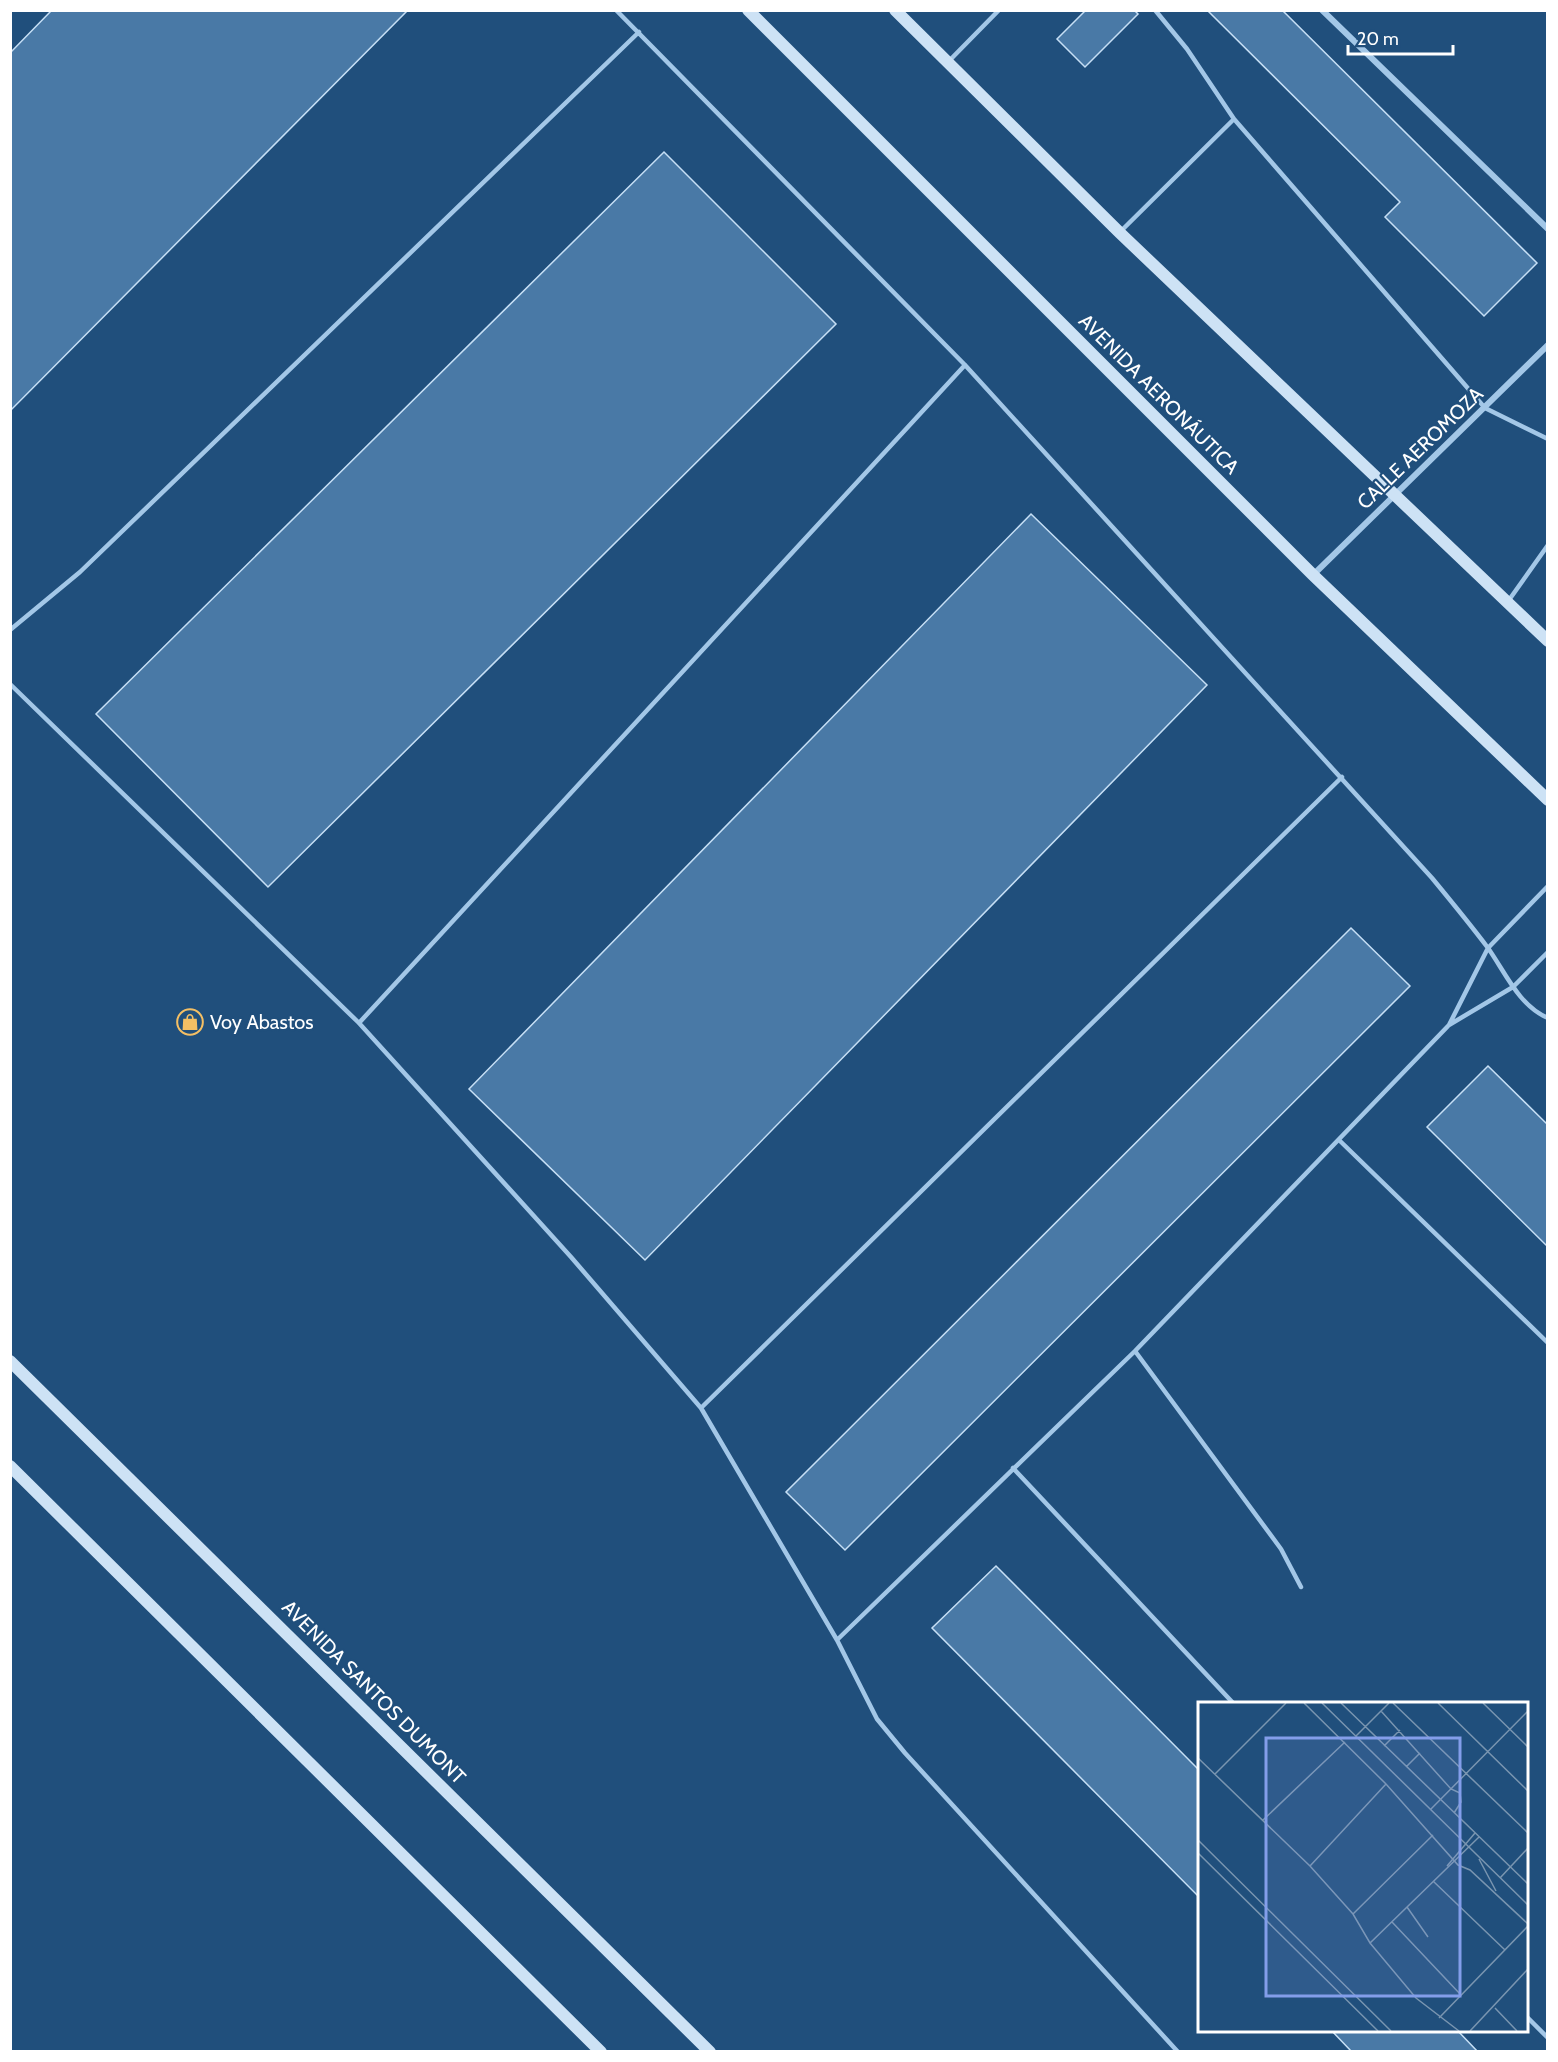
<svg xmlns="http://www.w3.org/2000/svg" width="1558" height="2062" font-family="Cabin,sans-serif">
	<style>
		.building { fill: #4979a6; stroke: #c6dff5; stroke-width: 1.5 }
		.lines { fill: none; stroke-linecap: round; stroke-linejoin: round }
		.lane { stroke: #a3c7e7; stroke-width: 4.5 }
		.street { stroke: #a3c7e7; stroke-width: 6 }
		.secondary { stroke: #cde2f5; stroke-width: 12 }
		.labels { text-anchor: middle; stroke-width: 4.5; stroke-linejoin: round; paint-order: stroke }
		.street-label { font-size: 20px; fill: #fff; stroke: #204f7c }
		.poi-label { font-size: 20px; fill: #fff; stroke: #204f7c; text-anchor: start }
		.inset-road { fill: none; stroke: #7995b0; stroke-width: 1.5 }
		.view { fill: #839eea; fill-opacity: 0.15; stroke: #839eea; stroke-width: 3 }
		.inset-edge { fill: none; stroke: #fff; stroke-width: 3 }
	</style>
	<rect width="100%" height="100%" fill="#204f7c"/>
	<path class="building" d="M 52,10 L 408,10 L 10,411 L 10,53 Z
		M 1086,10 L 1134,10 L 1138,14 L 1085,67 L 1057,39 Z
		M 1207,10 L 1282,10 L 1537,263 L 1484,316 L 1385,217 L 1400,202 Z
		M 664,152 L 836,324 L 268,887 L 96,714 Z
		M 1031,514 L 1207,685 L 645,1260 L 469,1089 Z
		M 1351,928 L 1410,986 L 845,1550 L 786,1492 Z
		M 1488,1066 L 1548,1125 L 1548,1247 L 1427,1127 Z
		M 996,1566 L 1200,1771 L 1200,1898 L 932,1628 Z
		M 1331,2030 L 1457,2030 L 1478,2052 L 1352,2052 Z"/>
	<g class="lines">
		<path class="lane" d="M 616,10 L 965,365 L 1432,878 C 1451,901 1470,924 1488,948 C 1505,972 1519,1006 1548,1018
			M 1155,10 L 1187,49 L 1234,119 L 1485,408 L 1548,439
			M 948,62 L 999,10
			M 1121,231 L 1234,119
			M 1509,600 L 1548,545
			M 10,630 L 80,572 L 639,32
			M 10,684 L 359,1023 L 571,1257 L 701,1408 L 837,1640 L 1135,1351 L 1449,1025 L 1513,987 L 1548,952
			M 359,1023 L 965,365
			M 1449,1025 L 1488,948 L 1548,886
			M 1339,1140 L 1548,1343
			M 1135,1351 L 1281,1549 L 1301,1587
			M 701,1408 L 1342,777
			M 1013,1468 L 1234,1704
			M 837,1640 L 877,1719 L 905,1753 L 1178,2052
			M 1526,2016 L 1548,2038"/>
		<path class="street" d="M 1322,10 L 1548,229
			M 1313,575 L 1548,345"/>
		<path class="secondary" d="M 748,10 L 1313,575 L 1548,800
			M 895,10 L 1120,233 L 1548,641
			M 10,1361 L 710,2052
			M 10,1466 L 601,2052"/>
	</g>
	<defs>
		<g id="shop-ring" transform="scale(1.35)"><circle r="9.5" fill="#204f7c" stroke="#f4bf64" stroke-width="1.5"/><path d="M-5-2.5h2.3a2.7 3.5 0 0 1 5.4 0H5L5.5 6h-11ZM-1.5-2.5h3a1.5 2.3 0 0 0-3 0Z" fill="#f4bf64"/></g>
	</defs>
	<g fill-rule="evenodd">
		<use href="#shop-ring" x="190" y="1022"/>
	</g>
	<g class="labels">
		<g class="street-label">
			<text transform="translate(1159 394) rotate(45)" y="7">AVENIDA AERONÁUTICA</text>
			<text transform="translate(1420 448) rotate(-44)" y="7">CALLE AEROMOZA</text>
			<text transform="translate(374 1692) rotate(45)" y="7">AVENIDA SANTOS DUMONT</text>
		</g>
		<g class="poi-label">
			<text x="210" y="1029">Voy Abastos</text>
		</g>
	</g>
	<g transform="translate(1198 1702)">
		<rect width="330" height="330" fill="#204f7c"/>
		<path class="inset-road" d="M 106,1 L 188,82 L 260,163 L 272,168 L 330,222M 124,1 L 330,203M 143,1 L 330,182M 195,1 L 330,131M 240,1 L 330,89M 285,1 L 330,45M 183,9 L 253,87 L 262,91 L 263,100 L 256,111M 158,34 L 191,1M 186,44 L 202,28M 0,56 L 112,164 L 155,212 L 172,241 L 281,135M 208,65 L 222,51M 17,72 L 88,1M 232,108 L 330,9M 65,118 L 147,40M 0,138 L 193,329M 0,151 L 180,329M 281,157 L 298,189M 112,164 L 188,82M 249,164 L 277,131M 302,176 L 330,146M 235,179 L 307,248M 209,205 L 230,235M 155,212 L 235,133M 194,220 L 263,293M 172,241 L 218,296 L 261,329M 297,306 L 319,329M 241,316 L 330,224M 272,329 L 330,267"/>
		<path class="view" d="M 68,36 L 262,36 L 262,294 L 68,294 Z"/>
		<rect width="330" height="330" class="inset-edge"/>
	</g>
	<rect width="1558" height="2062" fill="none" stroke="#ffffff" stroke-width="24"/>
	<path d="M1348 45v9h105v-9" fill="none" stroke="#ffffff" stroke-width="3"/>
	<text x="1357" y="45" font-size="18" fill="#ffffff" stroke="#204f7c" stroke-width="4.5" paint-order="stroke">20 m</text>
</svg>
